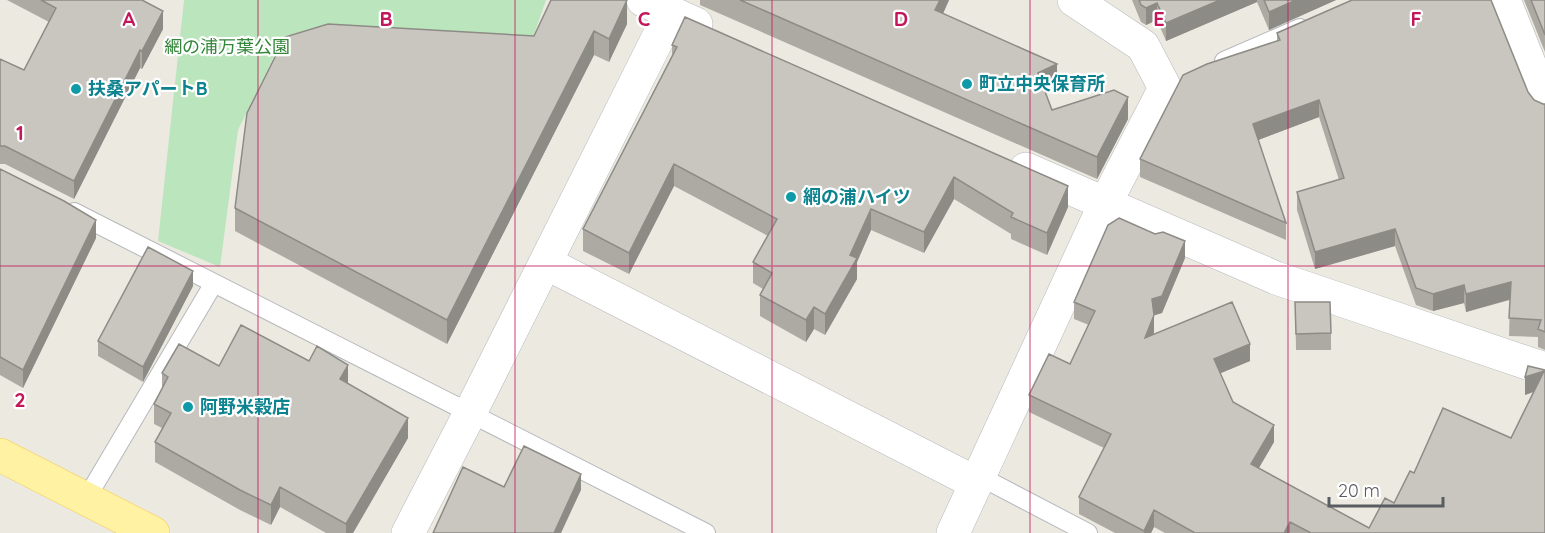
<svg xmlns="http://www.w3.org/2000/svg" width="1545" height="533" font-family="Quicksand,'Noto Sans JP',sans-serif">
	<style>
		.green { fill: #bbe5bc }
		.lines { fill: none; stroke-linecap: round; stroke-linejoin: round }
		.service-casing { stroke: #b6b8bd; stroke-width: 20 }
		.minor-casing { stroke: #b6b8bd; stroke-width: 34 }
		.tertiary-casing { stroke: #b6b8bd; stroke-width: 34 }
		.primary-casing { stroke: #f3ca52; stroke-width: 34 }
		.service { stroke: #fff; stroke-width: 18 }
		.minor { stroke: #fff; stroke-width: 33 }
		.tertiary { stroke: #fff; stroke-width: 33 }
		.primary { stroke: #fff2a2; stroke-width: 33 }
		.wall { fill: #adaaa4 }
		.shaded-wall { fill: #8d8b86 }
		.building { fill: #c9c6bf; stroke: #8d8b86; stroke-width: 1.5 }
		.grid { fill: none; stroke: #c2185b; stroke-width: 1.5; stroke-opacity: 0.55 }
		.culture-dot { fill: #0f9aa8; stroke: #fff; stroke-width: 2 }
		.labels { text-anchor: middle; stroke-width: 4.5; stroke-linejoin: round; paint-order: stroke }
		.park-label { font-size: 18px; fill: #33863a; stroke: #fff }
		.culture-label { font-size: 18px; font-weight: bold; fill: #0d838f; stroke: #fff; text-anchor: start }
		.grid-label { font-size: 20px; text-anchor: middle; font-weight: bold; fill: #c2185b; stroke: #fff; stroke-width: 4.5; stroke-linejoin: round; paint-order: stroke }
	</style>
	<rect width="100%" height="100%" fill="#eceae0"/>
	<path class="green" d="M 184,0 L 546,0 L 530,46 L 325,34 L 276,52 L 238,130 L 220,267 L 158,241 Z"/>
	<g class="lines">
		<g class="service-casing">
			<path id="service" d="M 1224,61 L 1300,28
				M 74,212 L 706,533
				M 979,476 L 1088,533
				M 86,499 L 214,283"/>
		</g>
		<g class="minor-casing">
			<path id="minor" d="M 643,0 L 696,24
				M 1504,0 L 1545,103
				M 1026,169 L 1276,278 L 1545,369
				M 546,263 L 976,483
				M 953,533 L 1105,204 L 1165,88 L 1143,46 L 1074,0"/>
		</g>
		<g class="tertiary-casing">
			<path id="tertiary" d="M 408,533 L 470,413 L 671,12"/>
		</g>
		<g class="primary-casing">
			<path id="primary" d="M 0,455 L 153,533"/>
		</g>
		<use href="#service" class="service"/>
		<use href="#minor" class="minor"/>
		<use href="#tertiary" class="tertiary"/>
		<use href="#primary" class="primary"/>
	</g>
	<path class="wall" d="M 7,0 L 142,0 L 163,29 L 142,69 L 140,68 L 74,199 L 5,164 L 0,164 L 0,59 L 24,70 L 49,22 Z
		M 700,0 L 949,0 L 943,13 L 1057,87 L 1045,92 L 1052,110 L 1128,119 L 1097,179 L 700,5 Z
		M 1132,0 L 1336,0 L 1269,30 L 1257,2 L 1166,41 L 1157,20 L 1146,25 L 1141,22 Z
		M 1524,0 L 1545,0 L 1545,52 Z
		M 627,24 L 609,62 L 594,55 L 447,344 L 235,231 L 235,208 L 534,36 Z
		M 1277,33 L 1528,92 L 1534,100 L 1543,104 L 1545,104 L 1545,350 L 1538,347 L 1538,337 L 1509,336 L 1510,300 L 1466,312 L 1464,303 L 1433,311 L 1416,305 L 1395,246 L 1315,269 L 1297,210 L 1297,192 L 1339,180 L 1319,117 L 1258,140 L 1286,223 L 1286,240 L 1140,177 L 1140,159 L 1277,41 Z
		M 672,45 L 1068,207 L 1047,255 L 1011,239 L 1011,234 L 954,199 L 924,253 L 871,230 L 857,262 L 857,279 L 825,335 L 814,329 L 806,342 L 760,316 L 760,295 L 763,289 L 753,283 L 753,262 L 768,236 L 674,186 L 629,274 L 583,251 L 583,229 L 672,55 Z
		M 0,169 L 96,238 L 23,388 L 0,375 Z
		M 1185,258 L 1162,313 L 1154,315 L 1154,334 L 1250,361 L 1220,373 L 1233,402 L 1274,442 L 1259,468 L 1369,528 L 1394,503 L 1414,473 L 1511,438 L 1533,392 L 1525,395 L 1545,370 L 1545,533 L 1165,533 L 1154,527 L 1151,533 L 1115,533 L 1079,514 L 1079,497 L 1104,448 L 1029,412 L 1029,395 L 1070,364 L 1089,325 L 1074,319 L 1074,302 Z
		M 193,286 L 143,382 L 98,356 L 98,341 Z
		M 1295,302 L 1331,333 L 1331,350 L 1296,350 Z
		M 219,366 L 348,384 L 408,438 L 353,533 L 326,533 L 280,507 L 271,525 L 240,510 L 155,462 L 155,442 L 162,428 L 154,424 L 154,404 L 162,389 L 162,373 Z"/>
	<path class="shaded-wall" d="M 627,0 L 627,24 L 609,62 L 609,39 Z
		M 940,0 L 949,0 L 935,32 L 935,10 Z
		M 1220,0 L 1257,0 L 1257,2 L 1166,41 L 1166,23 Z
		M 1296,0 L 1336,0 L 1269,30 L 1269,12 Z
		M 1157,3 L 1157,20 L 1146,25 L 1146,8 Z
		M 163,11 L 163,29 L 142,69 L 142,51 Z
		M 594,31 L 594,55 L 447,344 L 447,320 Z
		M 140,50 L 140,68 L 74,199 L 74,181 Z
		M 1057,64 L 1057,87 L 1038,95 L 1038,73 Z
		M 1128,97 L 1128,119 L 1097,179 L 1097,157 Z
		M 1319,100 L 1319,117 L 1253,142 L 1253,124 Z
		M 674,164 L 674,186 L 629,274 L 629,253 Z
		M 954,177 L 954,199 L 924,253 L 924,232 Z
		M 1068,186 L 1068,207 L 1047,255 L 1047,233 Z
		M 871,209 L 871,230 L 857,262 L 857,279 L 825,335 L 825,314 L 850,255 Z
		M 96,220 L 96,238 L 23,388 L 23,370 Z
		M 1395,229 L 1395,246 L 1315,269 L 1315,252 Z
		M 1185,241 L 1185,258 L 1162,313 L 1152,316 L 1152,299 Z
		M 193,271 L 193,286 L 143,382 L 143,367 Z
		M 1511,282 L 1511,299 L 1466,312 L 1466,294 Z
		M 1464,285 L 1464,303 L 1433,311 L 1433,294 Z
		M 814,307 L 814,329 L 806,342 L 806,320 Z
		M 1154,315 L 1154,332 L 1145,355 L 1145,338 Z
		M 1250,344 L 1250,361 L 1214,376 L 1214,359 Z
		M 348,365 L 348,385 L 340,379 Z
		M 1544,371 L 1544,388 L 1525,395 L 1525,377 Z
		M 408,418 L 408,438 L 353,533 L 346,533 L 346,524 Z
		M 1274,425 L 1274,442 L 1251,481 L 1251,464 Z
		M 581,474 L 581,490 L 561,533 L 554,533 Z
		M 280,487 L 280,507 L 271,525 L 271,505 Z
		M 1154,510 L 1154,527 L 1151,533 L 1144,533 L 1144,531 Z
		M 1290,522 L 1290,533 L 1284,533 Z"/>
	<path class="building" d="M 41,0 L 142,0 L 163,11 L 142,51 L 140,50 L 74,181 L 5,146 L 0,146 L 0,59 L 24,70 L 56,8 Z
		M 551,0 L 627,0 L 609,39 L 594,31 L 447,320 L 235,208 L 247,113 L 285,37 L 328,24 L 534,36 Z
		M 740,0 L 940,0 L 935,10 L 1057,64 L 1038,73 L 1052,110 L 1114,90 L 1128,97 L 1097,157 Z
		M 1139,0 L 1220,0 L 1166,23 L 1157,3 L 1146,8 L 1141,5 Z
		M 1264,0 L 1296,0 L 1269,12 Z
		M 1352,0 L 1491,0 L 1528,92 L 1534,100 L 1543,104 L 1545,104 L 1545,332 L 1538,329 L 1541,320 L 1509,318 L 1511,282 L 1466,294 L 1464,285 L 1433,294 L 1416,288 L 1395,229 L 1315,252 L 1297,192 L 1344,178 L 1319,100 L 1253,124 L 1286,223 L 1140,159 L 1183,75 L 1207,64 L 1280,40 L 1277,33 Z
		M 1531,0 L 1545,0 L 1545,35 Z
		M 685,17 L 1068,186 L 1047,233 L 1011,217 L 1013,213 L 954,177 L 924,232 L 871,209 L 850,255 L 857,258 L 825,314 L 814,307 L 806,320 L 760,295 L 772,273 L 753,262 L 777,219 L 674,164 L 629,253 L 583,229 L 677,47 L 672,45 Z
		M 0,169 L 64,201 L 96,220 L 23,370 L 0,357 Z
		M 1119,218 L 1155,234 L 1163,232 L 1185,241 L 1162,296 L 1152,299 L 1154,315 L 1145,338 L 1232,302 L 1250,344 L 1214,359 L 1233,402 L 1274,425 L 1251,464 L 1369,528 L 1385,498 L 1394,503 L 1410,471 L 1414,473 L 1443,408 L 1511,438 L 1544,371 L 1525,377 L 1528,366 L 1545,370 L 1544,371 L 1545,372 L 1545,533 L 1311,533 L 1290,522 L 1284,533 L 1195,533 L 1154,510 L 1144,531 L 1079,497 L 1111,434 L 1029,395 L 1049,354 L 1070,364 L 1095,311 L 1074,302 L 1108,225 Z
		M 148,247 L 193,271 L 143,367 L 98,341 Z
		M 1295,302 L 1330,302 L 1331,333 L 1296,334 Z
		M 241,325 L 309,361 L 317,346 L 348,365 L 340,379 L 408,418 L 346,524 L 280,487 L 271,505 L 240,490 L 155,442 L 171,413 L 154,404 L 168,377 L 162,373 L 179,344 L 219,366 Z
		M 524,446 L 581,474 L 554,533 L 433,533 L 463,467 L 504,487 Z"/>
	<path class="grid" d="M 258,0 L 258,533M 515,0 L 515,533M 772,0 L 772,533M 1030,0 L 1030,533M 1288,0 L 1288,533M 0,266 L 1545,266"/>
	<g class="culture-dot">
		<circle cx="967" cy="84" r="6"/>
		<circle cx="76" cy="89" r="6"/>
		<circle cx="791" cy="197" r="6"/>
		<circle cx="188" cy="407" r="6"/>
	</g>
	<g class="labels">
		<g class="park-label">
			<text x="227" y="53">網の浦万葉公園</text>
		</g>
		<g class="culture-label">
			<text x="979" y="90">町立中央保育所</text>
			<text x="88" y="95">扶桑アパートB</text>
			<text x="803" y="203">網の浦ハイツ</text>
			<text x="200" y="413">阿野米穀店</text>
		</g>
	</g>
	<g class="grid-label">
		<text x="129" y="26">A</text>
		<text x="386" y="26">B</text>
		<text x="644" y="26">C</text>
		<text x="901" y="26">D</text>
		<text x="1159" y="26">E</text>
		<text x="1416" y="26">F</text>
		<text x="20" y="140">1</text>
		<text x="20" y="407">2</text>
	</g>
	<path d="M1329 497v9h114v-9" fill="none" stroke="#595c61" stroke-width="3"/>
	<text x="1338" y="497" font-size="18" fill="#595c61" stroke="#ffffff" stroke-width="4.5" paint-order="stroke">20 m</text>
</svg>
